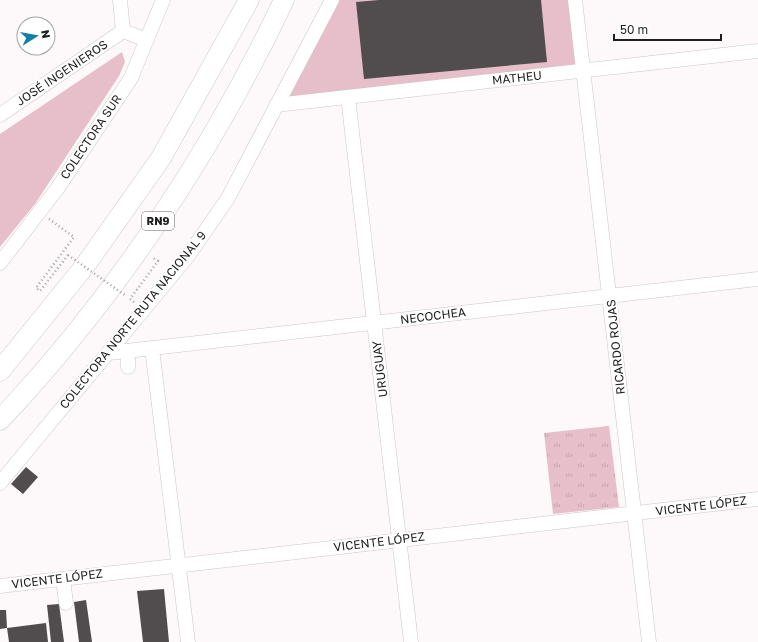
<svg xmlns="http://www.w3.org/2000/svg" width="758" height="642" font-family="'Golos Text',sans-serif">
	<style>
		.green { fill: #e6bfca }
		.park { fill: url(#park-tufts) }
		.building { fill: #514d4e }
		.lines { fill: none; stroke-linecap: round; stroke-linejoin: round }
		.minor-casing { stroke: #cbc7c8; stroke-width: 15 }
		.highway-casing { stroke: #cbc7c8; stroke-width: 21 }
		.path { stroke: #a29fa0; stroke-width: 2.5; stroke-dasharray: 1 3; stroke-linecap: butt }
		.minor { stroke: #fff; stroke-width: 14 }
		.highway { stroke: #fff; stroke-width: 20 }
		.path-bridge { stroke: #a29fa0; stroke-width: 2.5; stroke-dasharray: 1 3; stroke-linecap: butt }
		.labels { text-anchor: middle; stroke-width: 4; stroke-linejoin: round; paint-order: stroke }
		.shield { fill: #fff; stroke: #626262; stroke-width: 1 }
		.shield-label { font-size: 11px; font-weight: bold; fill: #1f1e1e }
		.street-label { font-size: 12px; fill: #1f1e1e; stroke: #fff }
	</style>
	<defs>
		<pattern id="park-tufts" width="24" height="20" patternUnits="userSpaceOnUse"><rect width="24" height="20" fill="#e6bfca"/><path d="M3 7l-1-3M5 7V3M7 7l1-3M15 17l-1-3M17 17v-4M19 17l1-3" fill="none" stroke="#c5a4ad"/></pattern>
	</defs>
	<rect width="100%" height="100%" fill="#fdf8f9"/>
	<path class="green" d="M 332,0 L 570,0 L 578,70 L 276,105 Z
		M 122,52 L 125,62 L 119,76 L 35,204 L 0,247 L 0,134 Z"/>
	<path class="park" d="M 609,426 L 619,507 L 553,514 L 544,433 Z"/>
	<path class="building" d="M 379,0 L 541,0 L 547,62 L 364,79 L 356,2 Z
		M 26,467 L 38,477 L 23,494 L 11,484 Z
		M 164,589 L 169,642 L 143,642 L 137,591 Z
		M 86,600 L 92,642 L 79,642 L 74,602 Z
		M 59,604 L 64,642 L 51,642 L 47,605 Z
		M 0,610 L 6,610 L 7,628 L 0,629 Z
		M 46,623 L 48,642 L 9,642 L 7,628 Z"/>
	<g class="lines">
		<g class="minor-casing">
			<path id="minor" d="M 120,0 L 123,31 L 147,40
				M 575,0 L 649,642
				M 348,97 L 411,642
				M 276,105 L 758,51
				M 0,115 L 123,31
				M 0,263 L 57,189 L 131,78 L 163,0
				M 152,348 L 188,642
				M 109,353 L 758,279
				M 128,367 L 128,351
				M 0,483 L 188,256 L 228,198 L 332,0
				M 63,579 L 66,603
				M 0,586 L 758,499"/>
		</g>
		<g class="highway-casing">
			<path id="highway" d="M 0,371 L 84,267 L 161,158 L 249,0
				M 0,420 C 116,297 212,152 284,0"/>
		</g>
		<path class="path" d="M 49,219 L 74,237 L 36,288 L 40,291 L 68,255
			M 134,302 L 130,299 L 158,261 L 153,258"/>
		<use href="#minor" class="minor"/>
		<use href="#highway" class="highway"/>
		<path class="path-bridge" d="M 68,255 L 126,296"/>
	</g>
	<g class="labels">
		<rect class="shield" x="142" y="212" width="32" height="18" rx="3"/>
		<g class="shield-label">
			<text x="158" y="225">RN9</text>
		</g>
		<g class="street-label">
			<text transform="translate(62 73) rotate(-34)" y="4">JOSÉ INGENIEROS</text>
			<text transform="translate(517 78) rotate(-6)" y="4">MATHEU</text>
			<text transform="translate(91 137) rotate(-56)" y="4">COLECTORA SUR</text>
			<text transform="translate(433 316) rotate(-7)" y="4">NECOCHEA</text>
			<text transform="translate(133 320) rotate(-51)" y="4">COLECTORA NORTE RUTA NACIONAL 9</text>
			<text transform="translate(616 347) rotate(-96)" y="4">RICARDO ROJAS</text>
			<text transform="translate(380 369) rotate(-97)" y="4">URUGUAY</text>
			<text transform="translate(701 506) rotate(-7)" y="4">VICENTE LÓPEZ</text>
			<text transform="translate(379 542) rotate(-7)" y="4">VICENTE LÓPEZ</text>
			<text transform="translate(57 579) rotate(-7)" y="4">VICENTE LÓPEZ</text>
		</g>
	</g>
	<g transform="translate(36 36) rotate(79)"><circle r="19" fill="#ffffff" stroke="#a5a5a5"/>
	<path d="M0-3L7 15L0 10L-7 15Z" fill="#137ea8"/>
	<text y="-6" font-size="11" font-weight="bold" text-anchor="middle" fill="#1f1e1e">N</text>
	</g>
	<path d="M614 34v6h107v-6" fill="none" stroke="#1f1e1e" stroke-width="2"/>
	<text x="620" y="34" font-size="12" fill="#1f1e1e" stroke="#ffffff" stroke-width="3" paint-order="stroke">50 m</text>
</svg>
